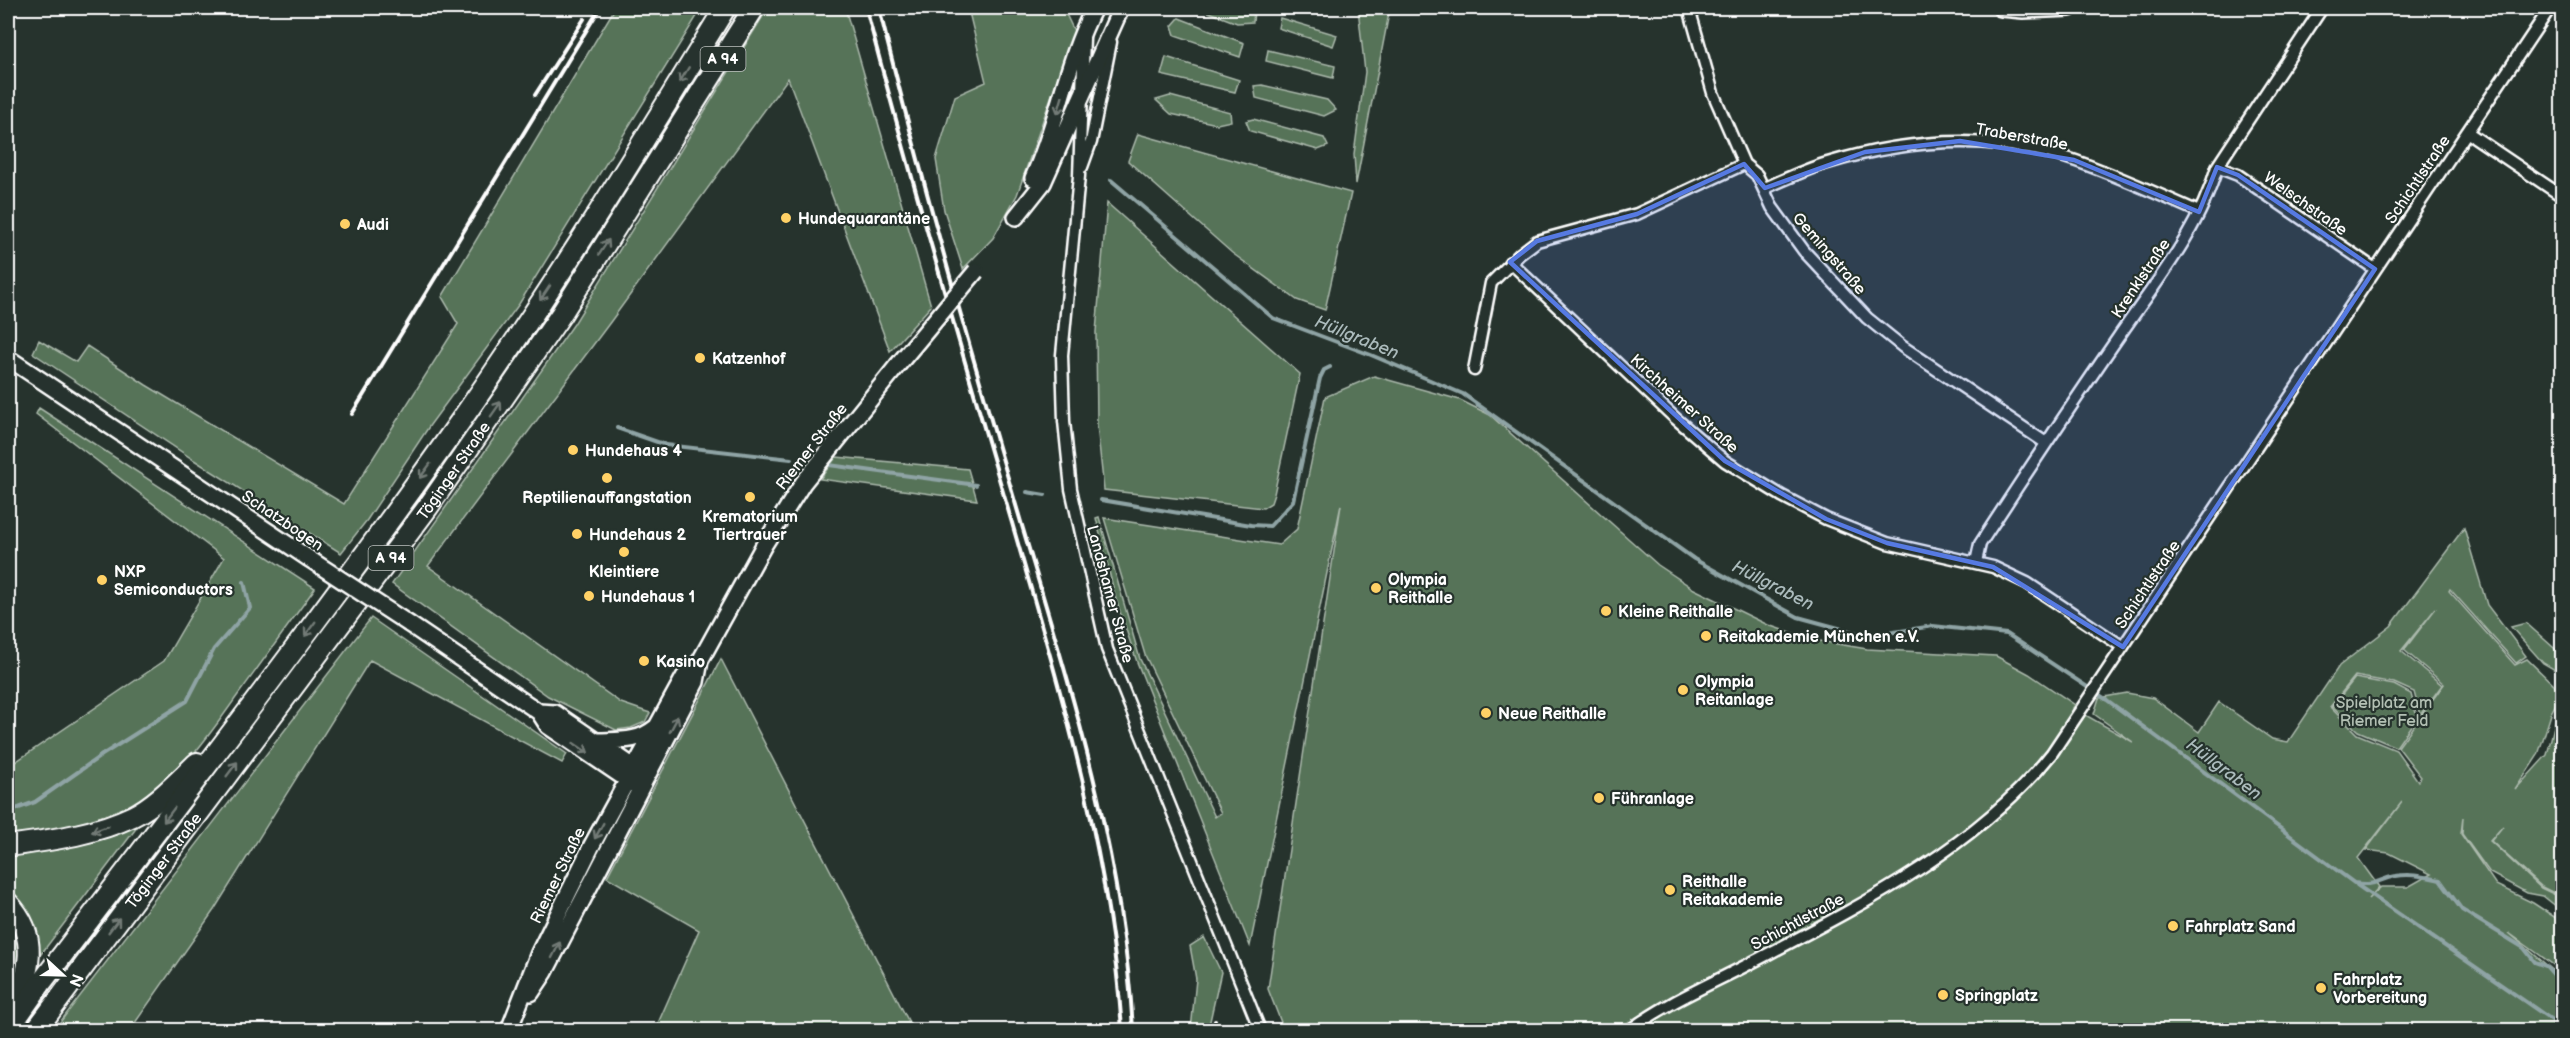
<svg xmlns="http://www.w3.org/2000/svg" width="2570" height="1038" font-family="'Balsamiq Sans',sans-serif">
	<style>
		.green { fill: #577359; stroke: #abb9ac; stroke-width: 1.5; fill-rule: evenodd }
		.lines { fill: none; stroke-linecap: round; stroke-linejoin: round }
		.stream { stroke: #8fa4a5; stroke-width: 4 }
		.street-casing { stroke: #fff; stroke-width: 15 }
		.secondary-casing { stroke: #fff; stroke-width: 20 }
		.highway-casing { stroke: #fff; stroke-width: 24 }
		.street { stroke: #26332d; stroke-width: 10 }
		.secondary { stroke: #26332d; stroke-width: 15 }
		.highway { stroke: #26332d; stroke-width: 20 }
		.rail { stroke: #fff; stroke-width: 4 }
		.secondary-bridge-casing { stroke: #fff; stroke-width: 20; stroke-linecap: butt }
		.secondary-bridge { stroke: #26332d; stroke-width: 15 }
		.oneway { stroke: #727a76 }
		.marked { fill: #567ae2; fill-opacity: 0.2; stroke: #567ae2; stroke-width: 4.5; stroke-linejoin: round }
		.poi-dot { fill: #ffd166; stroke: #26332d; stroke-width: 2 }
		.labels { text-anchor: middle; stroke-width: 4.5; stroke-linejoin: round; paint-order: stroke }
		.shield { fill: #26332d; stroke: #bec2c0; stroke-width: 1.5 }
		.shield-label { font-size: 15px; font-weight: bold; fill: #fff }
		.street-label { font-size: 16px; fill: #fff; stroke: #26332d }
		.poi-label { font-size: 16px; font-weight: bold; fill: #fff; stroke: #26332d; text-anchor: start }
		.park-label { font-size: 16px; fill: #b3c0b4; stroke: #26332d }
		.water-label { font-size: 18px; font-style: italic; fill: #abbbbc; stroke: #26332d }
	</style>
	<rect width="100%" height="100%" fill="#26332d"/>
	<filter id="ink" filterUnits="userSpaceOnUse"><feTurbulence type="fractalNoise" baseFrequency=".0167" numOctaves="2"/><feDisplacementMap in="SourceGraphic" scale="12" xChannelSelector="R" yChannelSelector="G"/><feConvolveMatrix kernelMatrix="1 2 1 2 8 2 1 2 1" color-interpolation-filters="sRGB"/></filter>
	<g filter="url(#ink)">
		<path class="green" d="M 615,8 L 702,8 L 519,304 L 430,425 L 367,520 L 341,553 L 194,460 L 33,353 L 39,340 L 76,362 L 87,346 L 146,385 L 344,504 L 458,324 L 442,297 Z
			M 768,8 L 845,8 L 931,306 L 890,351 L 788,78 L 611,321 L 428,566 L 621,703 L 650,713 L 645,722 L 631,728 L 616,730 L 548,696 L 392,584 L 574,324 Z
			M 968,8 L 1063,8 L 1074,31 L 1017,195 L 993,238 L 963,269 L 944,210 L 936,159 L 955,96 L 986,82 Z
			M 1198,8 L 1248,8 L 1254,10 L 1253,22 L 1237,23 Z
			M 1358,8 L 1390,8 L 1356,184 L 1354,154 L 1365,72 Z
			M 1179,18 L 1244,43 L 1240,57 L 1175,35 L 1172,26 Z
			M 1280,18 L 1337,35 L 1333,46 L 1278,28 Z
			M 1268,50 L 1335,66 L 1333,78 L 1266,61 Z
			M 1166,57 L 1239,80 L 1235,92 L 1161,75 Z
			M 1262,85 L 1327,100 L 1336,110 L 1324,116 L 1256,98 L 1254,86 Z
			M 1170,96 L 1230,112 L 1231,121 L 1217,124 L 1171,114 L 1156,100 Z
			M 1253,119 L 1324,138 L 1328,146 L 1318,150 L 1250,131 L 1246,121 Z
			M 1138,134 L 1351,193 L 1325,310 L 1297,300 L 1232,253 L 1128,161 Z
			M 1107,203 L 1300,374 L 1274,494 L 1271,503 L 1263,508 L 1104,490 L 1097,425 L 1096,332 Z
			M 1374,376 L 1460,400 L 1490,415 L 1658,565 L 1694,589 L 1768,625 L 1808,639 L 1867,649 L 1996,656 L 2029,674 L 2075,705 L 2073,708 L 2133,742 L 2094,714 L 2099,698 L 2127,693 L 2153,698 L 2199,732 L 2219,702 L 2272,739 L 2288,742 L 2339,666 L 2391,626 L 2464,528 L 2487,605 L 2526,656 L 2516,663 L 2450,589 L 2449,591 L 2515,665 L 2527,659 L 2562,693 L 2552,711 L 2538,755 L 2515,790 L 2547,755 L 2558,710 L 2562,705 L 2562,897 L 2542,887 L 2491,841 L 2503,826 L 2490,841 L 2541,888 L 2562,898 L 2562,911 L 2543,896 L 2527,893 L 2490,873 L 2462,834 L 2463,817 L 2461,834 L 2496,885 L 2533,903 L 2562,922 L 2562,971 L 2509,933 L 2562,978 L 2562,1030 L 1284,1030 L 1268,989 L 1341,505 L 1250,946 L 1137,662 L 1116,600 L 1096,518 L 1099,517 L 1140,659 L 1215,817 L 1221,813 L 1145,655 L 1104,518 L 1279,545 L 1297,529 L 1325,397 ZM 2436,608 L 2404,650 L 2444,684 L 2398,747 L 2421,777 L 2418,781 L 2396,750 L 2357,734 L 2330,707 L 2355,676 L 2394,683 L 2414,692 L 2420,715 L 2442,685 L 2401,651 ZM 2402,802 L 2366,850 L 2389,853 L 2431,874 L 2408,887 L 2381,887 L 2368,899 L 2379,887 L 2358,858 Z
			M 39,408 L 315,588 C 290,623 265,658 240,692 C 209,735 185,773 139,802 C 101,827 51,832 8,838 L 8,767 L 164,661 L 224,558 L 36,414 Z
			M 836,457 L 968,469 L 977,500 L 820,479 Z
			M 371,618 L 567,754 L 562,763 L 370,660 L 214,910 L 130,1030 L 54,1030 Z
			M 2526,623 L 2562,655 L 2562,674 L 2543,663 L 2511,627 Z
			M 721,659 L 913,1030 L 655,1030 L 699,930 L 607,877 Z
			M 2355,678 L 2394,685 L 2411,694 L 2417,717 L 2396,747 L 2358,731 L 2332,707 Z
			M 144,818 L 38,958 L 8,895 L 8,854 Z
			M 8,914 L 23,946 L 22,975 L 8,999 Z
			M 1204,937 L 1221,972 L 1208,1030 L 1191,1030 L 1196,979 L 1190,946 Z"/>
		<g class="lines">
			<path class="stream" d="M 1111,180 L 1273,318 L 1371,355 L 1463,394 L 1694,559 L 1798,617 L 1868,636 L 1933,626 L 2007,634 L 2107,700 L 2354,883 C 2377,887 2377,879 2396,876 C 2411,873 2425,877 2440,880 L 2462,910 L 2524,948 L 2535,962 L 2546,966 L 2562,984
				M 617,428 L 666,445 L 791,459
				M 829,465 L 976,485
				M 1027,492 L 1045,495
				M 1101,500 L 1251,525 L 1270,526 L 1293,501 L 1320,378 L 1324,370 L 1330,367
				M 8,812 L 35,802 L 102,755 L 187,701 L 214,649 L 250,608 L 244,582
				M 2357,885 L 2562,1027"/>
			<g class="street-casing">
				<path id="street" d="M 1689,8 L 1713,93 L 1744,164 L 1757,175 L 1772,207 L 1804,251 L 1867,318 L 1903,347 L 2046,443
					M 1084,38 L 1079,176 L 1062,355 L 1064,421 L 1071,489 L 1107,649 L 1260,1030
					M 2467,132 L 2562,196
					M 1082,167 L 1091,142 L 1111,42
					M 2217,167 L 2238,175 L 2375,269
					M 1765,188 C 1784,180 1804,170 1824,164 C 1906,139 1994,132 2076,161 C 2118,176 2158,194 2199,212
					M 1510,262 L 1675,418 L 1725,461 L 1782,496 L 1826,519 L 1887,543 L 1993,567 L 2027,583 L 2123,647
					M 1474,370 L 1491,283 L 1520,254 L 1537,241 L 1637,214 L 1744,164
					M 1976,562 L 1980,544 C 2025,475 2070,407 2117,339 C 2154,285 2199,231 2217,167 L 2322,8
					M 1630,1030 C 1666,1003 1709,985 1749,964 C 1856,908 1976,849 2052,753 L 2550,8"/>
			</g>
			<g class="secondary-casing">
				<path id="secondary" d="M 2001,8 L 2023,10 L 2070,8
					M 1033,178 C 1058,123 1066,62 1094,8
					M 1016,217 L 1043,183 L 1121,8
					M 8,358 L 308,558
					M 409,624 L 539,712 L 548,726 L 635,785
					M 539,712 L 555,713 L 641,772
					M 599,741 C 620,740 638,742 655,728
					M 531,993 L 545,972 L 696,682 L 700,661
					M 509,1030 L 539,953 L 592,845 L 684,677 L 700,661 L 764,545 L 803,483 L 897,366"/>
			</g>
			<g class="highway-casing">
				<g id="highway">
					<path d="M 8,846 C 51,840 93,835 133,816 C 157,804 178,781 197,763"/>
					<path d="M 8,903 C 39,935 32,975 9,1009"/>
					<path d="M 8,1030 L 41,983 C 181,799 323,616 457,426 C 552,291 639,149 725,8"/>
					<path id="s1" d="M 36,1030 L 428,507 L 560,316 L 754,8"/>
				</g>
			</g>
			<use href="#street" class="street"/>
			<use href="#secondary" class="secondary"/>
			<use href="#highway" class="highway"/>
			<path class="rail" d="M 866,8 C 911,180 962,352 1012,523 C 1061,693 1110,853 1122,1030
				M 879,8 C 922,183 972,356 1023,529 C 1073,697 1123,854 1133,1030
				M 535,95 L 584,19
				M 352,414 L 600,8
				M 1213,1030 L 1215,1021"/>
			<g class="secondary-bridge-casing">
				<path id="secondary-bridge" d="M 897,366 L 976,271
					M 308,558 L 409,624"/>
			</g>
			<use href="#secondary-bridge" class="secondary-bridge"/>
		</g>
		<defs><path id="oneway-shaft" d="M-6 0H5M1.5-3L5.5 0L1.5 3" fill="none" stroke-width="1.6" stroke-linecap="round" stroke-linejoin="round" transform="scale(1.5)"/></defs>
		<g class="oneway">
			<use href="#oneway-shaft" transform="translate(684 75) rotate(122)"/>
			<use href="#oneway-shaft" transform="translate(1060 105) rotate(106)"/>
			<use href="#oneway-shaft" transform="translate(604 247) rotate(-57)"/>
			<use href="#oneway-shaft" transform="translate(545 293) rotate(124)"/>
			<use href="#oneway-shaft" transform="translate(496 409) rotate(-55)"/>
			<use href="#oneway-shaft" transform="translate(425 471) rotate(126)"/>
			<use href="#oneway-shaft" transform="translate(310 629) rotate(126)"/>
			<use href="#oneway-shaft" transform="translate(674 724) rotate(-62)"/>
			<use href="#oneway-shaft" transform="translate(581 748) rotate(34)"/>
			<use href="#oneway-shaft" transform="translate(232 769) rotate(-53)"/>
			<use href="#oneway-shaft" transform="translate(169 815) rotate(127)"/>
			<use href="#oneway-shaft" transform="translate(100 829) rotate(160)"/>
			<use href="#oneway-shaft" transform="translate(599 831) rotate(119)"/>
			<use href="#oneway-shaft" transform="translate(114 925) rotate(-53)"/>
			<use href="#oneway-shaft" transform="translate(556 950) rotate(-63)"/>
		</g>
	</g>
	<path class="marked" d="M 1960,141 L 2074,160 L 2199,212 L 2217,167 L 2238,175 L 2375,269 L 2123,647 L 1993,567 L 1887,543 L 1826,519 L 1725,461 L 1510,262 L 1537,241 L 1637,214 L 1744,164 L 1765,188 L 1865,152 Z"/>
	<g class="poi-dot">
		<circle cx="786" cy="218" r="6"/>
		<circle cx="345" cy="224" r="6"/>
		<circle cx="700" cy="358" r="6"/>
		<circle cx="573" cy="450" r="6"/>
		<circle cx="607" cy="478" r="6"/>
		<circle cx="750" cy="497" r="6"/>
		<circle cx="577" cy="534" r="6"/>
		<circle cx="624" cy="552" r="6"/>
		<circle cx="102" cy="580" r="6"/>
		<circle cx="1376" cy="588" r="6"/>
		<circle cx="589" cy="596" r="6"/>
		<circle cx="1606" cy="611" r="6"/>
		<circle cx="1706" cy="636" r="6"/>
		<circle cx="644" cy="661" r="6"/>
		<circle cx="1683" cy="690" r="6"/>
		<circle cx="1486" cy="713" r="6"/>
		<circle cx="1599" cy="798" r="6"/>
		<circle cx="1670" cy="890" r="6"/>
		<circle cx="2173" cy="926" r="6"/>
		<circle cx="2321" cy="988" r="6"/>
		<circle cx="1943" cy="995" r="6"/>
	</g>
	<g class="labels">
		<g class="shield">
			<rect x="700.5" y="47" width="45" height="24" rx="4.5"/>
			<rect x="368.5" y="546" width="45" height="24" rx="4.5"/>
		</g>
		<g class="shield-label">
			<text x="723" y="64">A 94</text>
			<text x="391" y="563">A 94</text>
		</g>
		<g class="street-label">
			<text transform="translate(2022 136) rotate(10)" y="6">Traberstraße</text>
			<text transform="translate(2417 179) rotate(-56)" y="6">Schichtlstraße</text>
			<text transform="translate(2306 203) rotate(35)" y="6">Welschstraße</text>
			<text transform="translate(1830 253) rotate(49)" y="6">Gemingstraße</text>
			<text transform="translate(2140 278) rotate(-56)" y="6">Krenklstraße</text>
			<text transform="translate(1685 403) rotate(42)" y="6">Kirchheimer Straße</text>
			<text transform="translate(811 446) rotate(-52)" y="6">Riemer Straße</text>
			<text dy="6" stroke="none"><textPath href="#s1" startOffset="698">Töginger Straße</textPath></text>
			<text transform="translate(283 520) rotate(34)" y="6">Schatzbogen</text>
			<text transform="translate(2147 584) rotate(-56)" y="6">Schichtlstraße</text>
			<text transform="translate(1111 594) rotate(75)" y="6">Landshamer Straße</text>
			<text dy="6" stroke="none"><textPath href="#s1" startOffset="212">Töginger Straße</textPath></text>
			<text transform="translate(557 875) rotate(-64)" y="6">Riemer Straße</text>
			<text transform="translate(1797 921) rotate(-28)" y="6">Schichtlstraße</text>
		</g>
		<g class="poi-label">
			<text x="798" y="224">Hundequarantäne</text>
			<text x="357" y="230">Audi</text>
			<text x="712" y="364">Katzenhof</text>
			<text x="585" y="456">Hundehaus 4</text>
			<text x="607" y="503" text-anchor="middle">Reptilienauffangstation</text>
			<text x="750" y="522" text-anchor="middle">Krematorium<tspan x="750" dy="18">Tiertrauer</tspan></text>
			<text x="589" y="540">Hundehaus 2</text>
			<text x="114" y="577">NXP<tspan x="114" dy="18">Semiconductors</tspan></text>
			<text x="624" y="577" text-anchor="middle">Kleintiere</text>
			<text x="1388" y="585">Olympia<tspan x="1388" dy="18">Reithalle</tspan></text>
			<text x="601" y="602">Hundehaus 1</text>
			<text x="1618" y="617">Kleine Reithalle</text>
			<text x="1718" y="642">Reitakademie München e.V.</text>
			<text x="656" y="667">Kasino</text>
			<text x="1695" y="687">Olympia<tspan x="1695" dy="18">Reitanlage</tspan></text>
			<text x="1498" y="719">Neue Reithalle</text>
			<text x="1611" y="804">Führanlage</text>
			<text x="1682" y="887">Reithalle<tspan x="1682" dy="18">Reitakademie</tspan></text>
			<text x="2185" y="932">Fahrplatz Sand</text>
			<text x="2333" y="985">Fahrplatz<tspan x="2333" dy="18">Vorbereitung</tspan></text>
			<text x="1955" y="1001">Springplatz</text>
		</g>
		<g class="park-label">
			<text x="2384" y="708">Spielplatz am<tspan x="2384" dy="18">Riemer Feld</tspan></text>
		</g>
		<g class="water-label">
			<text transform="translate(1357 337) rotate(22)" y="6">Hüllgraben</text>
			<text transform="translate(1773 585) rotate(27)" y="6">Hüllgraben</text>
			<text transform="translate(2224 769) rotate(37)" y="6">Hüllgraben</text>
		</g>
	</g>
	<rect width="2570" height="1038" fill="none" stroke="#26332d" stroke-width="30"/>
	<rect x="15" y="15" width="2540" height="1008" fill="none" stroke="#fff" stroke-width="2" filter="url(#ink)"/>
	<g transform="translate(63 975) rotate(112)" stroke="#26332d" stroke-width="4.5" paint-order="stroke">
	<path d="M0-4.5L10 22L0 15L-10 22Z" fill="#ffffff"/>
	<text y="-9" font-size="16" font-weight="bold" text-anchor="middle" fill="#ffffff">N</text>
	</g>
</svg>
